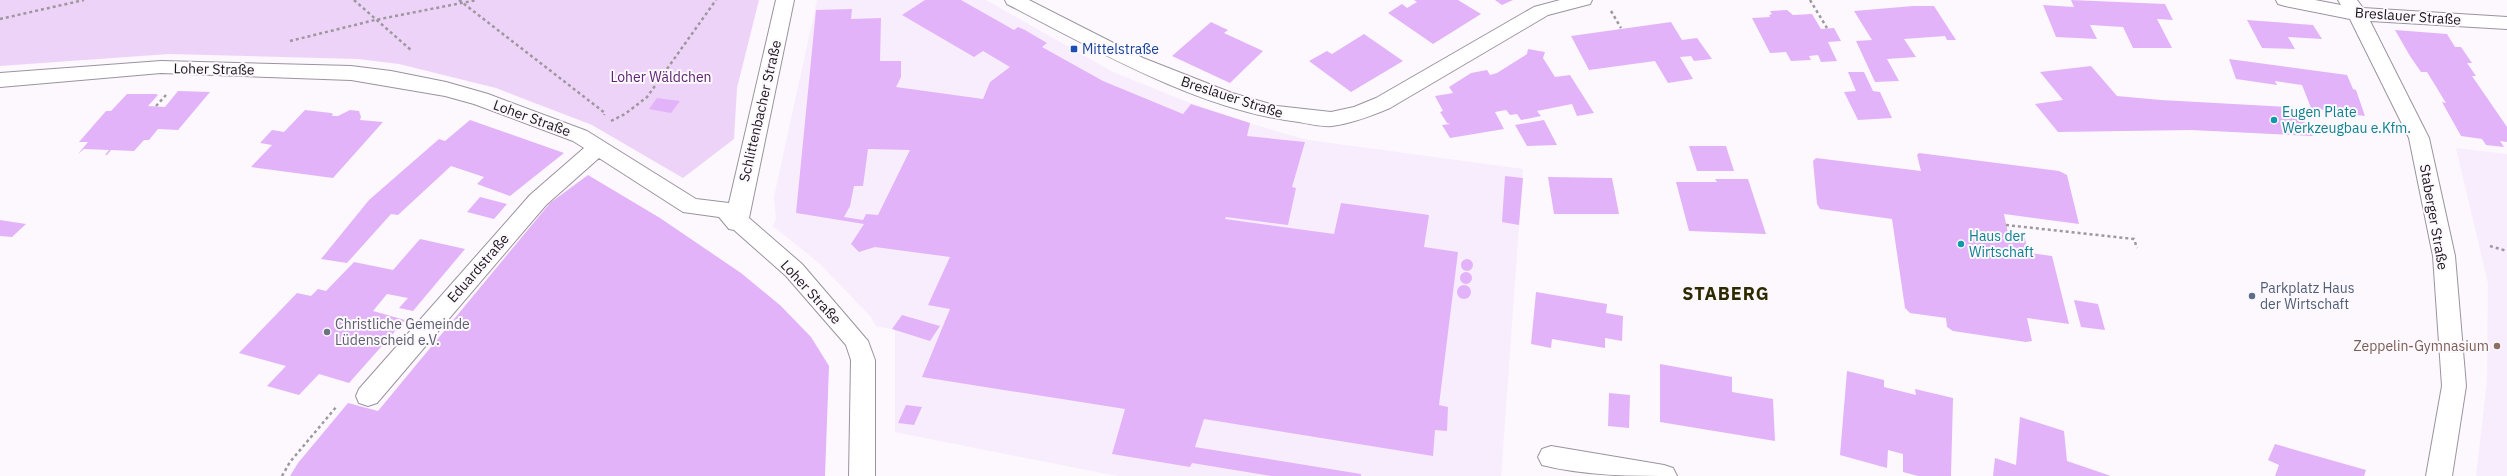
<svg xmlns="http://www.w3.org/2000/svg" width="2507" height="476" font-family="'IBM Plex Sans',sans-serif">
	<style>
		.built { fill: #f8edfc }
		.green { fill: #eed3f9 }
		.building { fill: #e3b3f9; fill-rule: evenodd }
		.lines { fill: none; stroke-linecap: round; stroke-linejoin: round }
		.minor-casing { stroke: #9b939e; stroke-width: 2 }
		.path { stroke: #9c989d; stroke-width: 2.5; stroke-dasharray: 3 3; stroke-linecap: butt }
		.minor { fill: #fff; fill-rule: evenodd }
		.transit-dot { fill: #1a4fb4; stroke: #fcf8fd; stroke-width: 1.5 }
		.culture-dot { fill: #0f9aa8; stroke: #fcf8fd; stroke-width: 1.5 }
		.service-dot { fill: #5c6f8a; stroke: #fcf8fd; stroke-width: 1.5 }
		.worship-dot { fill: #6b7280; stroke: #fcf8fd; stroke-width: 1.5 }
		.education-dot { fill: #8d6e63; stroke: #fcf8fd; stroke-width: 1.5 }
		.labels { text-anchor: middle; stroke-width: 4; stroke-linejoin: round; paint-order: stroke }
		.street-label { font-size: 14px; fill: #1a171b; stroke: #fcf8fd }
		.transit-label { font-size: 14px; fill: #164399; stroke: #fcf8fd; text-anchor: start }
		.park-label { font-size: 14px; fill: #5e2372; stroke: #fcf8fd }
		.culture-label { font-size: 14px; fill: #0d838f; stroke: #fcf8fd; text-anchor: start }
		.service-label { font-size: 14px; fill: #4e5e75; stroke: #fcf8fd; text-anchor: start }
		.worship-label { font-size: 14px; fill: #5b616d; stroke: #fcf8fd; text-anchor: start }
		.education-label { font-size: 14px; fill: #785e54; stroke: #fcf8fd; text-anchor: end }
		.district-label { font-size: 18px; font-weight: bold; letter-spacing: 1px; fill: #2e2a00; stroke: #fcf8fd }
	</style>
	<rect width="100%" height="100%" fill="#fcf8fd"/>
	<path class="built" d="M 817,0 L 986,0 L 1113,72 L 1217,114 L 1308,140 L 1523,169 L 1501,476 L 1117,476 L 895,432 L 895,330 L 876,326 L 871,317 L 820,264 L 773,226 L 776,219 L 774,197 Z
		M 2456,148 L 2507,154 L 2507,476 L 2476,476 L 2487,382 L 2488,283 Z"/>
	<path class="green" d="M 0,0 L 759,0 L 737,88 L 734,139 L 683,178 L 592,125 L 496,88 L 399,64 L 358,59 L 169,54 L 0,66 Z"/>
	<path class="building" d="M 925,0 L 961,0 L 1014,30 L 1018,27 L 1025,30 L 1047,43 L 1042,47 L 1103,81 L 1183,114 L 1191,104 L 1250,123 L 1247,136 L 1305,142 L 1292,187 L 1296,188 L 1288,225 L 1226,217 L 1225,219 L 1334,234 L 1341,203 L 1429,215 L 1424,247 L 1458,252 L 1439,405 L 1448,407 L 1447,431 L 1435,430 L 1433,456 L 1204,419 L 1195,447 L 1361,474 L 1361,476 L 1271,476 L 1192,463 L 1190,467 L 1112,454 L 1125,409 L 922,377 L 950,309 L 928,305 L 950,257 L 875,247 L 859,252 L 851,244 L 864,224 L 796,213 L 816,10 L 852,9 L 851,19 L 881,18 L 880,61 L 901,61 L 901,77 L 896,87 L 983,99 L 990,82 L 1010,67 L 983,51 L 974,57 L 902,15 ZM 868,149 L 910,150 L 878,215 L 866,214 L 863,220 L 844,217 L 850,206 L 854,186 L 863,186 Z
		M 1414,0 L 1458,0 L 1481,14 L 1433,44 L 1388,13 L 1402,4 L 1407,8 L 1417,2 Z
		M 1495,0 L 1513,0 L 1502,5 Z
		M 2071,0 L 2165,4 L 2173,20 L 2157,19 L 2172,48 L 2133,48 L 2123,27 L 2090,25 L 2097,39 L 2056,37 L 2043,5 L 2074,7 Z
		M 1913,6 L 1934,6 L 1956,40 L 1947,40 L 1945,36 L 1904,39 L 1916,57 L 1887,59 L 1899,81 L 1875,82 L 1856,41 L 1872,40 L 1854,11 Z
		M 1787,10 L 1793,15 L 1812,14 L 1821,29 L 1834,28 L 1841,41 L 1828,42 L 1837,61 L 1821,62 L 1818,55 L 1809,56 L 1811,60 L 1791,61 L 1786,52 L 1770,53 L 1752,18 L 1770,17 L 1769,15 L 1772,14 L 1770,11 Z
		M 2247,20 L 2313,25 L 2322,39 L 2288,37 L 2295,49 L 2262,48 Z
		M 1211,22 L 1228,30 L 1224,33 L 1263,51 L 1230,83 L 1172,56 Z
		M 1671,22 L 1682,40 L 1697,38 L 1712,59 L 1694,61 L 1691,56 L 1680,57 L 1693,79 L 1668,83 L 1655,61 L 1589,70 L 1571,36 Z
		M 2395,30 L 2447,34 L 2455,47 L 2461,47 L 2472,63 L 2467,63 L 2476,76 L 2472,76 L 2507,127 L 2507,142 L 2500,141 L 2504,147 L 2486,145 L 2482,139 L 2461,136 L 2442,102 L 2446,103 L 2427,72 L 2421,72 L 2410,56 Z
		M 1364,34 L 1403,61 L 1351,92 L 1309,61 L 1327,51 L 1332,54 Z
		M 1528,49 L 1545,52 L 1543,58 L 1555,77 L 1570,75 L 1594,113 L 1577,116 L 1572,104 L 1537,111 L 1541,116 L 1521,120 L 1517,114 L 1510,115 L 1506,110 L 1495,112 L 1504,129 L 1450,138 L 1442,125 L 1450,124 L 1447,123 L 1440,112 L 1443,111 L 1435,96 L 1453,93 L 1449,87 L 1471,73 L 1487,70 L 1490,75 L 1497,73 L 1527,54 Z
		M 2229,59 L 2347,75 L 2353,89 L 2356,90 L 2365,116 L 2349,114 L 2350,117 L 2341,116 L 2339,112 L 2311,108 L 2302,85 L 2275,81 L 2277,85 L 2236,79 Z
		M 2091,66 L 2117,96 L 2161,100 L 2288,107 L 2300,115 L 2313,136 L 2191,130 L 2058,132 L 2035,104 L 2063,100 L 2040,72 Z
		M 1848,72 L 1864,72 L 1873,91 L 1880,92 L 1892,118 L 1858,120 L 1844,92 L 1856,91 Z
		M 178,91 L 210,92 L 178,130 L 158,129 L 149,140 L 144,140 L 134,151 L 111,150 L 107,155 L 105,155 L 109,150 L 84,149 L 78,154 L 88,142 L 79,142 L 106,111 L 111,111 L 127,94 L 156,94 L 158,95 L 148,106 L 165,107 Z
		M 657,98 L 680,101 L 671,113 L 649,109 Z
		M 305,110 L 331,113 L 333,114 L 332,116 L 338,116 L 350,110 L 359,111 L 361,117 L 360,120 L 383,122 L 333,178 L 251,167 L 272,145 L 260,143 L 272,130 L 284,132 Z
		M 470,120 L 564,153 L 510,196 L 477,184 L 484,177 L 451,166 L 398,215 L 391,214 L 347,263 L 321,259 L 369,200 L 439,139 L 445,141 Z
		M 1544,120 L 1557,145 L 1527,146 L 1515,125 Z
		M 1689,146 L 1726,146 L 1734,171 L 1697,171 Z
		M 1919,153 L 2059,171 L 2067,175 L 2079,224 L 2004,214 L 2008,233 L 2019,234 L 2025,238 L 2027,249 L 2022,252 L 2052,256 L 2069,324 L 2027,318 L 2032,341 L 2026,342 L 1953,331 L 1947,327 L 1946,318 L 1910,313 L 1905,308 L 1892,219 L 1820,209 L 1817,204 L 1813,161 L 1816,158 L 1921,171 L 1917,155 Z
		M 588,175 L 660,218 L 741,273 L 781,306 L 811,337 L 829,366 L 825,476 L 290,476 L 298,463 L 348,403 L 378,411 L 550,203 Z
		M 1505,176 L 1523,178 L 1519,225 L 1502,222 Z
		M 1548,177 L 1612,178 L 1619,214 L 1554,214 Z
		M 1715,179 L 1748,179 L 1766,234 L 1689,231 L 1676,182 L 1717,182 Z
		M 480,197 L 507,204 L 494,219 L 467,212 Z
		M 0,220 L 26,224 L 12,237 L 0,236 Z
		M 420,239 L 465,249 L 413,311 L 399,308 L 408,298 L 387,294 L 373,311 L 405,320 L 349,383 L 319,374 L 299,395 L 267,386 L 286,366 L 239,353 L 297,293 L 311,296 L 318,289 L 326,291 L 354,262 L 393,270 Z
		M1461 265a6 6 0 1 1 12 0a6 6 0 1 1-12 0Z
		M1460 278a6 6 0 1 1 12 0a6 6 0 1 1-12 0Z
		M1457 292a7 7 0 1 1 14 0a7 7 0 1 1-14 0Z
		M 1536,292 L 1607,304 L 1606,313 L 1623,316 L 1622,341 L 1605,338 L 1605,348 L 1552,339 L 1551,348 L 1531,344 Z
		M 2074,300 L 2098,304 L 2105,330 L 2081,327 Z
		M 902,315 L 940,326 L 930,341 L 892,329 Z
		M 1660,364 L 1732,377 L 1732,392 L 1773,399 L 1775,441 L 1660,422 Z
		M 1847,371 L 1884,380 L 1884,387 L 1916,395 L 1915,389 L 1953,398 L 1951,476 L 1918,476 L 1903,472 L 1903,454 L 1888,450 L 1887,468 L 1840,455 Z
		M 1609,393 L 1630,395 L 1629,428 L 1608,426 Z
		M 906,405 L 922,407 L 914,425 L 898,423 Z
		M 2020,417 L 2064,431 L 2067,461 L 2111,476 L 1993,476 L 1995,458 L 2016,465 Z
		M 2275,444 L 2313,455 L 2366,470 L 2364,476 L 2275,476 L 2279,465 L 2268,460 Z"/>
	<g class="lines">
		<g class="minor-casing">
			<path id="minor" d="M 776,0 L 794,0 L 749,218 L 802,264 L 868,341 L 875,360 L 875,476 L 849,476 L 851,360 L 846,345 L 786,276 L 734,230 L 729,229 L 719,217 L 683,212 L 599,158 L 546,205 L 377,403 L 368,406 L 359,403 L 356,396 L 359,389 L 530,195 L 584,148 L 573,141 L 474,104 L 445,96 L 351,80 L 161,73 L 0,87 L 0,73 L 161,61 L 351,66 L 391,71 L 446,82 L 488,94 L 587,131 L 696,199 L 729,203 Z
				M 1005,0 L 1029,0 L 1143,58 L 1232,93 L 1277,106 L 1331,112 L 1354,107 L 1376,98 L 1534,7 L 1560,0 L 1592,0 L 1590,4 L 1548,15 L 1390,108 C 1371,116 1353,123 1332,126 C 1322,127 1309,124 1299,122 C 1201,111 1094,49 1007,4 Z
				M 2276,0 L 2315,0 L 2341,5 L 2338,0 L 2357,0 L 2363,8 L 2507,17 L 2507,29 L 2370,21 L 2429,138 L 2455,256 L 2466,386 L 2452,476 L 2426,476 L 2442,386 L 2433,256 L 2409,138 L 2350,19 L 2285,6 L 2278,4 Z
				M 1551,446 L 1664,465 L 1673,468 L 1677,476 C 1632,476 1585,476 1542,465 L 1538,457 L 1542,449 Z"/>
		</g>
		<path class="path" d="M 354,0 L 412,51
			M 459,0 L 605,113 L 604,115
			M 1810,0 L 1827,28
			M 1611,11 L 1621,28
			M 0,19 L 84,0
			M 290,41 L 375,20 L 477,0
			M 156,106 L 166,95
			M 611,121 L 625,114 L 647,97 L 716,0
			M 2006,225 L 2134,239 L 2137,248
			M 2490,246 L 2507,251
			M 282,476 L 290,462 L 337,406"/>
		<use href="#minor" class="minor"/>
	</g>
	<rect class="transit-dot" x="1070" y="45" width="8" height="8" rx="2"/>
	<g class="culture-dot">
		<circle cx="2274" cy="120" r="4"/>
		<circle cx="1961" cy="244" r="4"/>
	</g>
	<circle class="service-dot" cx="2252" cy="296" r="4"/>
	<circle class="worship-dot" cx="327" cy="332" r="4"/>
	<circle class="education-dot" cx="2497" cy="346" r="4"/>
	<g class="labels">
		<g class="street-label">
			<text transform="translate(2408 16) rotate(4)" y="5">Breslauer Straße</text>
			<text transform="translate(214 69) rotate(1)" y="5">Loher Straße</text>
			<text transform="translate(1232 97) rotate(18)" y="5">Breslauer Straße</text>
			<text transform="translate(760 111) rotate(-77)" y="5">Schlittenbacher Straße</text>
			<text transform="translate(532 118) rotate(20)" y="5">Loher Straße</text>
			<text transform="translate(2434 217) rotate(80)" y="5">Staberger Straße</text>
			<text transform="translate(478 268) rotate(-49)" y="5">Eduardstraße</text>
			<text transform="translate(811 292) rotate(47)" y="5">Loher Straße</text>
		</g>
		<g class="transit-label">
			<text x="1082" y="54">Mittelstraße</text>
		</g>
		<g class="park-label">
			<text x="661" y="82">Loher Wäldchen</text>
		</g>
		<g class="culture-label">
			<text x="2282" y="117">Eugen Plate<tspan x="2282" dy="16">Werkzeugbau e.Kfm.</tspan></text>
			<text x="1969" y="241">Haus der<tspan x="1969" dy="16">Wirtschaft</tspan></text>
		</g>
		<g class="service-label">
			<text x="2260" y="293">Parkplatz Haus<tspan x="2260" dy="16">der Wirtschaft</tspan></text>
		</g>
		<g class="worship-label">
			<text x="335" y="329">Christliche Gemeinde<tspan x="335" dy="16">Lüdenscheid e.V.</tspan></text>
		</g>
		<g class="education-label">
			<text x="2489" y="351">Zeppelin-Gymnasium</text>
		</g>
		<g class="district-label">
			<text x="1726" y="300">STABERG</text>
		</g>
	</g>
</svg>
